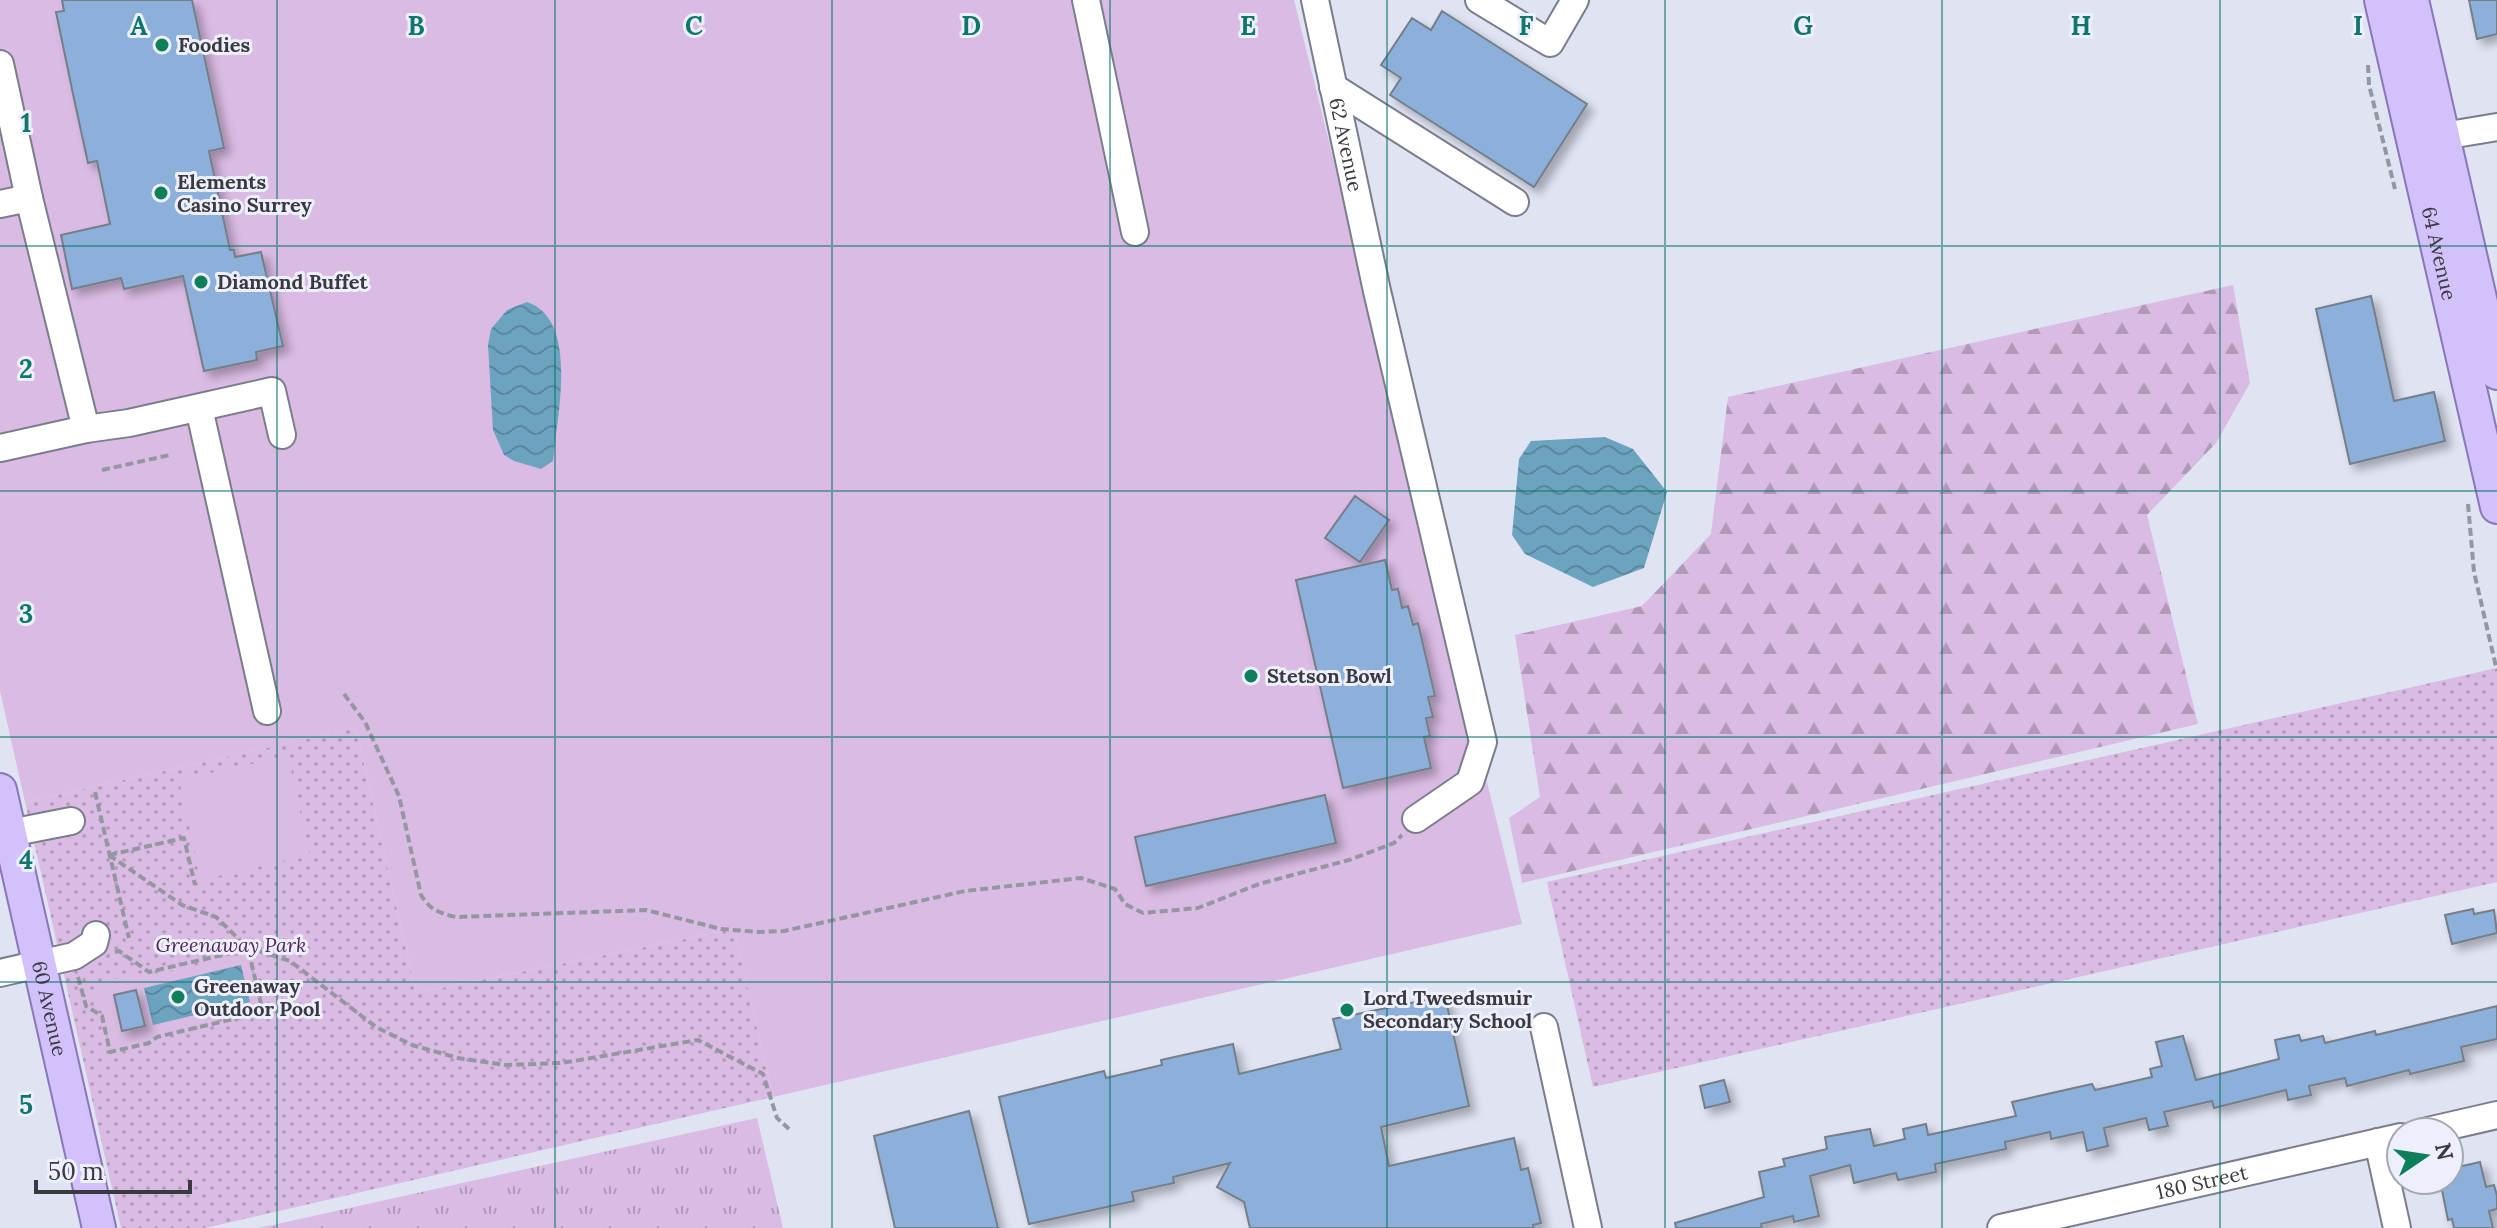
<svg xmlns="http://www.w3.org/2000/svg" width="2497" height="1228" font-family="Lora,serif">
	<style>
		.grass { fill: url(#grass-tufts) }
		.forest { fill: url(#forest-firs) }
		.park { fill: url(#park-dots) }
		.garden { fill: #dabbe3 }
		.water { fill: url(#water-waves) }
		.building { fill: #8cb0d9; stroke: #747e89; stroke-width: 2; filter: url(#shadow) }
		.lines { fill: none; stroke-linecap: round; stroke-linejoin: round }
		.minor-casing { stroke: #7a7d8b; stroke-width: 30 }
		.major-casing { stroke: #8977b9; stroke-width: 36 }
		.path { stroke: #9497a2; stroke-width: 4; stroke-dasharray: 8 4; stroke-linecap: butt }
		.minor { stroke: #fff; stroke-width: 26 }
		.major { stroke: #d3c1fc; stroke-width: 32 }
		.grid { fill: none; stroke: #0f766e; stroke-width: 2; stroke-opacity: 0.55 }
		.poi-dot { fill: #0f7e5a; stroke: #edf0fc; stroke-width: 3 }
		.labels { text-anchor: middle; stroke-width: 6; stroke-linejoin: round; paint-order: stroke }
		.poi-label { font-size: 20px; font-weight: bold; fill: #383a40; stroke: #edf0fc; text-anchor: start }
		.street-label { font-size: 20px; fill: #383a40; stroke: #edf0fc }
		.park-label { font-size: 20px; font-style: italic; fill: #50265c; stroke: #edf0fc }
		.grid-label { font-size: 26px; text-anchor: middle; font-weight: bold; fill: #0f766e; stroke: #edf0fc; stroke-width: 6; stroke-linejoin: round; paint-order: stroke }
	</style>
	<defs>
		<pattern id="grass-tufts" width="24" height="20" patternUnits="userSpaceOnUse" patternTransform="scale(2)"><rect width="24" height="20" fill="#dabbe3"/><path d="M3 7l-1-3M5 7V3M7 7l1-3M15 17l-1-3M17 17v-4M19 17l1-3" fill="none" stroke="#b299b9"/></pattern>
		<pattern id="forest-firs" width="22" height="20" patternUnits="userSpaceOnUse" patternTransform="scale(2)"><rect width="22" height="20" fill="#dabbe3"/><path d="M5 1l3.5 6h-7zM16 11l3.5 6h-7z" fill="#b299b9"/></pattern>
		<pattern id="park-dots" width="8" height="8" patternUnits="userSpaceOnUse" patternTransform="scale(2)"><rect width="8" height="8" fill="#dabbe3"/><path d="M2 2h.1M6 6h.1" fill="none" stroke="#b299b9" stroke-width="1.8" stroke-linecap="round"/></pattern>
		<pattern id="water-waves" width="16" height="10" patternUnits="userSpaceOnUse" patternTransform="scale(2)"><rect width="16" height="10" fill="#6ca4bf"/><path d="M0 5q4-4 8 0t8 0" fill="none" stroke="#5a879d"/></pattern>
		<filter id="shadow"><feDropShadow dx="6" dy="6" stdDeviation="4" flood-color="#0004"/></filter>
	</defs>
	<rect width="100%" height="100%" fill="#dfe3f2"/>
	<path class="grass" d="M 757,1118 L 783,1228 L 259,1228 Z"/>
	<path class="forest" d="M 2233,285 L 2250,383 L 2216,443 L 2147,515 L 2198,724 L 1522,883 L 1509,818 L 1540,797 L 1515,635 L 1642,606 L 1711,534 L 1728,397 Z"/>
	<path class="park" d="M 2497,668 L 2497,882 L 1593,1087 L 1547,882 Z
		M 356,728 L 416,993 L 734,929 L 773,1097 L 205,1228 L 121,1228 L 25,802 Z"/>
	<path class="garden" d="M 0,0 L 1294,0 L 1522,924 L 773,1097 L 734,929 L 416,993 L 356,728 L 25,802 L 0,691 Z
		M 288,756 L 310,855 L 201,880 L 179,780 Z
		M 248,953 L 261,1010 L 158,1034 L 149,1042 L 111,1051 L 95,984 L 134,974 L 143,978 Z"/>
	<path class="water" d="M 527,302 C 578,319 558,411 554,452 L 553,461 L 541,469 L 514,461 L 504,455 L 493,430 L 488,345 L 491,329 L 507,310 Z
		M 1605,437 L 1633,449 L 1667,492 L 1644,568 L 1593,587 L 1525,554 L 1512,535 L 1519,459 L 1531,441 Z
		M 241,965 L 250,1002 L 153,1025 L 144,988 Z"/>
	<path class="building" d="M 62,0 L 192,0 L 224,148 L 209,151 L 230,250 L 234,250 L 235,257 L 261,252 L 283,346 L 256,352 L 257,360 L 204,371 L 183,276 L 124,289 L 121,278 L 72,289 L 61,235 L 110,224 L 97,161 L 88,163 L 73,94 L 56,12 L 64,11 Z
		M 2469,0 L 2497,0 L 2497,34 L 2477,39 Z
		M 1442,11 L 1587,104 L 1534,187 L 1390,95 L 1401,78 L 1381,65 L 1412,18 L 1431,30 Z
		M 2371,296 L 2394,401 L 2434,392 L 2445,441 L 2350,464 L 2316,309 Z
		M 1355,496 L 1389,520 L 1360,562 L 1325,538 Z
		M 1385,560 L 1392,590 L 1398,589 L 1402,608 L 1408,606 L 1413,625 L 1418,623 L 1435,696 L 1428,697 L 1433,717 L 1426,718 L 1430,736 L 1424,737 L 1431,768 L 1343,788 L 1296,580 Z
		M 1325,795 L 1336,843 L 1146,886 L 1135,837 Z
		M 2473,909 L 2474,914 L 2494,910 L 2497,933 L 2452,944 L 2445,915 Z
		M 136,990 L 145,1026 L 122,1031 L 114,995 Z
		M 1445,996 L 1469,1106 L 1381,1127 L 1389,1166 L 1514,1138 L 1521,1170 L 1528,1168 L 1541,1223 L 1533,1225 L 1534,1228 L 1250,1228 L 1244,1202 L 1217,1187 L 1230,1163 L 1173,1177 L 1174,1183 L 1132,1192 L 1134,1201 L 1029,1224 L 999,1097 L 1104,1071 L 1106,1078 L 1162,1065 L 1161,1060 L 1233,1044 L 1239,1074 L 1341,1049 L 1333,1019 Z
		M 2497,1006 L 2497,1039 L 2461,1047 L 2464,1061 L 2410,1074 L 2409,1070 L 2347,1086 L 2345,1078 L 2309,1086 L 2311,1095 L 2288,1100 L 2286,1090 L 2214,1108 L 2212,1101 L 2164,1112 L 2168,1126 L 2149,1130 L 2146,1118 L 2104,1128 L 2108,1146 L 2087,1151 L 2083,1132 L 2051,1139 L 2050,1132 L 2005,1142 L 2006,1149 L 1935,1164 L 1936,1172 L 1898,1180 L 1896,1173 L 1854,1183 L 1850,1165 L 1810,1176 L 1819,1216 L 1794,1222 L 1793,1216 L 1761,1224 L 1762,1228 L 1676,1228 L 1675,1223 L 1764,1197 L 1759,1172 L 1785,1166 L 1783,1159 L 1827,1149 L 1825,1137 L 1870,1129 L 1874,1146 L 1905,1139 L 1903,1129 L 1926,1124 L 1928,1135 L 2016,1116 L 2012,1102 L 2092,1084 L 2095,1090 L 2152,1077 L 2150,1069 L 2162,1066 L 2156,1042 L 2183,1036 L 2196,1080 L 2279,1059 L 2275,1040 L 2299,1035 L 2301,1041 L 2323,1036 L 2325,1043 L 2375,1031 L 2376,1035 Z
		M 1724,1080 L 1730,1102 L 1705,1108 L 1700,1086 Z
		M 969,1111 L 998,1228 L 895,1228 L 874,1136 Z
		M 2480,1162 L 2486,1187 L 2494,1185 L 2497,1196 L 2497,1209 L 2489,1211 L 2493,1228 L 2454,1228 L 2452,1219 L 2448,1220 L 2440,1180 L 2449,1180 L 2449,1169 Z"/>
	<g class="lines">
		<g class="minor-casing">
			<g id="minor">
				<path d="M 1086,0 L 1135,232"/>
				<path id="s1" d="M 1315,0 L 1377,291 L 1483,742 L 1470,782 L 1416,819"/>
				<path d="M 1479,0 L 1550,43 L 1575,0"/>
				<path d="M 0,64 L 29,198 L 86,429"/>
				<path d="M 1333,87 L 1515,202"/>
				<path d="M 2443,136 L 2497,127"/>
				<path d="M 0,204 L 29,198"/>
				<path d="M 199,408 L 267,711"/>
				<path d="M 0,448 L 86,429 L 129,423 L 272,391 L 282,435"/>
				<path d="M 10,833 L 71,821"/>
				<path d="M 0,973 L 74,956 L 94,943 L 96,935"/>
				<path d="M 1544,1027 L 1588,1228"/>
				<path d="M 2423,1132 L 2497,1115"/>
				<path d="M 2378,1142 L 2397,1228"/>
				<path id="s2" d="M 2001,1228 L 2401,1137"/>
			</g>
		</g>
		<g class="major-casing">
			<g id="major">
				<path id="s3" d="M 2381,0 L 2497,507"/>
				<path d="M 2412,0 L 2497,373"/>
				<path id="s4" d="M 0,790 L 99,1228"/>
			</g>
		</g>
		<path class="path" d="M 2368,65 L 2369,85 L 2395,189
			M 102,470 L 170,455
			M 2468,504 L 2474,572 L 2497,671
			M 344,694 L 365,722 L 399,796 L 421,895 C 430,910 439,913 456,917 L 646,910 L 721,929 L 759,932 L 784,931 L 965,891 L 1081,878 L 1115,889 L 1125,904 L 1143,913 L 1198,908 L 1259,884 L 1349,860 L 1394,843 L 1402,835
			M 95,792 L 129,938
			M 109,855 L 182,905 L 216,917 L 247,947 L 290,961 L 376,1027 L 412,1045 L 458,1058 L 506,1065 L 562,1063 L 698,1040 L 763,1074 L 777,1118 L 789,1129
			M 109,855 L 184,838 L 195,885
			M 115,952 L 119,951 L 149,972 L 248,949
			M 78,977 L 86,1006 L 102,1016 L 110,1052 L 149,1043 L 157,1037 L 263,1012 L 248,949"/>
		<use href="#minor" class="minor"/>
		<use href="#major" class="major"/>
	</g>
	<path class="grid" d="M 277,0 L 277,1228M 555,0 L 555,1228M 832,0 L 832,1228M 1110,0 L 1110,1228M 1387,0 L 1387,1228M 1665,0 L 1665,1228M 1942,0 L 1942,1228M 2220,0 L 2220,1228M 0,246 L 2497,246M 0,491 L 2497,491M 0,737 L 2497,737M 0,982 L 2497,982"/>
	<g class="poi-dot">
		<circle cx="162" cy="45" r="8"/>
		<circle cx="161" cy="193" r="8"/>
		<circle cx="201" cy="282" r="8"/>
		<circle cx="1251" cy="676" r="8"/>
		<circle cx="178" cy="997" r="8"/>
		<circle cx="1347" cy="1010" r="8"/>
	</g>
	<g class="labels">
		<g class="poi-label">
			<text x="178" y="52">Foodies</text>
			<text x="177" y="189">Elements<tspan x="177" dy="23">Casino Surrey</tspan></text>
			<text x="217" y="289">Diamond Buffet</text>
			<text x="1267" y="683">Stetson Bowl</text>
			<text x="194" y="993">Greenaway<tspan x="194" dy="23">Outdoor Pool</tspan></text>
			<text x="1363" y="1005">Lord Tweedsmuir<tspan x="1363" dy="23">Secondary School</tspan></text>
		</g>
		<g class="street-label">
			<text dy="7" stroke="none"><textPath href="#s1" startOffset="148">62 Avenue</textPath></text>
			<text dy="7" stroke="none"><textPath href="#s3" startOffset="260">64 Avenue</textPath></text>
			<text dy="7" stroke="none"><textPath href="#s4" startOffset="224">60 Avenue</textPath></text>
			<text dy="7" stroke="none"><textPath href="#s2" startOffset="206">180 Street</textPath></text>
		</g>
		<g class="park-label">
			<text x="231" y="952">Greenaway Park</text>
		</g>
	</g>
	<g class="grid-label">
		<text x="139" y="35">A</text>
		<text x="416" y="35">B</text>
		<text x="694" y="35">C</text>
		<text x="971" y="35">D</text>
		<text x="1248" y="35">E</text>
		<text x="1526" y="35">F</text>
		<text x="1803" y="35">G</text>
		<text x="2081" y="35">H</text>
		<text x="2358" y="35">I</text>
		<text x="26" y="132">1</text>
		<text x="26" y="378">2</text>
		<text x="26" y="623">3</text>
		<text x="26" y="869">4</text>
		<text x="26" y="1114">5</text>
	</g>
	<g transform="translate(2425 1156) rotate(77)"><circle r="38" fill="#edf0fc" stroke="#a5a7b1" stroke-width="2"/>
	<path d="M0-6L14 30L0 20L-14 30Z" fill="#0f7e5a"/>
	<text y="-12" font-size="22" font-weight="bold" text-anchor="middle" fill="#383a40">N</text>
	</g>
	<path d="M36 1180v12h154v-12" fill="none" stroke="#383a40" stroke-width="4"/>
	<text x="48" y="1180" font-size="24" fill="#383a40" stroke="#edf0fc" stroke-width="6" paint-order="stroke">50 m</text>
</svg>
